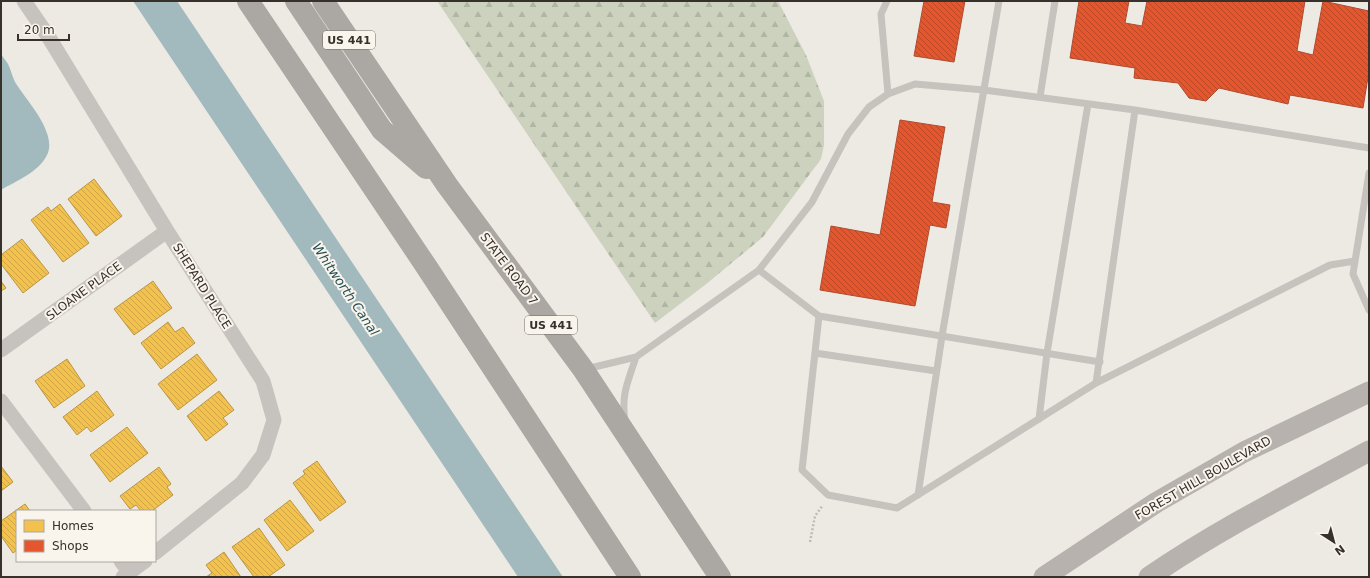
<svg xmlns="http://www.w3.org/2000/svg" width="1370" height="578" font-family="'DejaVu Sans',sans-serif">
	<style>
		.forest { fill: url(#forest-firs) }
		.water { fill: #a2babd }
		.homes { fill: url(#homes-back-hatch); stroke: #ba9644 }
		.shops { fill: url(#shops-back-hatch); stroke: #b04b2d }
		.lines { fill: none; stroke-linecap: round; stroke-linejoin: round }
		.path { stroke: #bfbab5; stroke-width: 2.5; stroke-dasharray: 2 2; stroke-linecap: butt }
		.service { stroke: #c6c2bd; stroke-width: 7 }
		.minor { stroke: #c6c2bd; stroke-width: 15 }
		.secondary { stroke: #b7b2ad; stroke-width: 21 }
		.primary { stroke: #aba7a2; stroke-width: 22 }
		.labels { text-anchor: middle; stroke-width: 4; stroke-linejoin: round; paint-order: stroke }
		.shield { fill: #f9f4ec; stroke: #716b65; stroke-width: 1 }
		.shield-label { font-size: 11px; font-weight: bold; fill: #37302b }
		.street-label { font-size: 12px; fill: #37302b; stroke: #f9f4ec }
		.water-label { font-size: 13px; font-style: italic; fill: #244e55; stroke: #f9f4ec }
	</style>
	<defs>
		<pattern id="forest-firs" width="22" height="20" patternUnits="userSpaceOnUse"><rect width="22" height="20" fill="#cdd2bf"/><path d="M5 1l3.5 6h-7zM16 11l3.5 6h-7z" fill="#b1b5a4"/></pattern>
		<pattern id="homes-back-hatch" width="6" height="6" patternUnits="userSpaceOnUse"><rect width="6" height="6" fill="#f2c14e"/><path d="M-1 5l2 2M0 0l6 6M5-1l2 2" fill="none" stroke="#d0a644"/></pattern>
		<pattern id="shops-back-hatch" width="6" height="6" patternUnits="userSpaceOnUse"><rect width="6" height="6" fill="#e4572e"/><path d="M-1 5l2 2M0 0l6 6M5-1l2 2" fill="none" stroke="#ba4827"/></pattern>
	</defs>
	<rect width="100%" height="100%" fill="#edeae4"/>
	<path class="forest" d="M 437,1 L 778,1 L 806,55 L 824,101 L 824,145 L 821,159 L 763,237 L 705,285 L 655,323 Z"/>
	<path class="water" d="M 133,1 L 177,1 L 563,577 L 518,577 Z
		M 1,54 C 3,57 6,61 8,64 C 11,70 12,76 15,82 C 26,100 58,133 47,155 C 39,172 16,181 1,190 Z"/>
	<path class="homes" d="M 94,179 L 122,216 L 96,236 L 68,199 Z
		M 60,204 L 89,243 L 63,262 L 31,220 L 48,207 L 51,211 Z
		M 22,239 L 49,273 L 23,293 L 1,264 L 1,255 Z
		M 1,281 L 6,288 L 1,291 Z
		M 153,281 L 172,308 L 134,335 L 114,309 Z
		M 168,322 L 175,332 L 183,327 L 195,343 L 161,369 L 141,343 Z
		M 197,354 L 217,380 L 178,410 L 158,384 Z
		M 67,359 L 85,386 L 54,408 L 35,381 Z
		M 97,391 L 114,415 L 91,432 L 87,427 L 77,435 L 63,417 Z
		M 219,391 L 234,410 L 223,418 L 228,424 L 206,441 L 187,416 Z
		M 127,427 L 148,453 L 110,482 L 90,455 Z
		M 317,461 L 346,502 L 320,521 L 293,483 L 305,474 L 303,471 Z
		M 1,466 L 13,482 L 1,491 Z
		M 159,467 L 171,484 L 167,487 L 173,495 L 152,511 L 141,511 L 136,505 L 130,509 L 120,496 Z
		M 290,500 L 314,531 L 287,551 L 264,520 Z
		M 25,504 L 30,511 L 17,511 L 17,550 L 13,553 L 1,536 L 1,521 Z
		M 259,528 L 285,565 L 268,577 L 254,577 L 232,547 Z
		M 224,552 L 241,577 L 206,577 L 212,573 L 206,565 Z"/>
	<path class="shops" d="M 924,1 L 965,1 L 954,62 L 914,56 Z
		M 1079,1 L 1129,1 L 1125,23 L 1142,26 L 1147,1 L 1305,1 L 1297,51 L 1313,55 L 1323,1 L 1369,11 L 1369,71 L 1363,108 L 1290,95 L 1288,104 L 1219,88 L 1206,101 L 1189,98 L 1178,83 L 1134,78 L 1135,68 L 1070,58 Z
		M 900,120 L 945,127 L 932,202 L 950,205 L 946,228 L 930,225 L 915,306 L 820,290 L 831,226 L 880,235 Z"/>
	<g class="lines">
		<path class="path" d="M 810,542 L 815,516 L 823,505"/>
		<path class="service" d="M 887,1 L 881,14 L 888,94
			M 1040,97 L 1055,1
			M 1369,173 L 1353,274 L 1369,310
			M 759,270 L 819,316 L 1100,362
			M 819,316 L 802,470 L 828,495 L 897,508 L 1096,383 L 1330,265 L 1355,261
			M 815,353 L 936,371
			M 586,369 L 636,357 L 759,270 L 812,202 L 848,134 L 869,107 L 888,94 L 915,84 L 984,90 L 1135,110 L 1369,148
			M 1096,383 L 1135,110
			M 1039,419 L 1047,353 L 1088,104
			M 625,421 C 621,394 628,382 636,357
			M 918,495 L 942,336 L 999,1"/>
		<path class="minor" d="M 24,1 L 48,36 L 167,231 L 263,381 L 274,420 L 263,455 L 242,483 L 155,553
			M 1,350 L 167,231
			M 1,401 L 84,511
			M 121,561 L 130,573
			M 123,577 L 145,561"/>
		<path class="secondary" d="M 1044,577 L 1157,502 L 1244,452 L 1369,392
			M 1149,577 C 1219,529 1295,491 1369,451"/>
		<path class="primary" d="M 248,1 L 426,266 L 630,577
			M 296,1 L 382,130 L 426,168
			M 323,1 L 447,185 L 583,369 L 720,577"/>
	</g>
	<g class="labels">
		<g class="shield">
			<rect x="323" y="31" width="52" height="18" rx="3"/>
			<rect x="525" y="316" width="52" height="18" rx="3"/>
		</g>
		<g class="shield-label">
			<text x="349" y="44">US 441</text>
			<text x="551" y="329">US 441</text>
		</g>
		<g class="street-label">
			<text transform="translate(509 269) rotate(53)" y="4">STATE ROAD 7</text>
			<text transform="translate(202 286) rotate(58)" y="4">SHEPARD PLACE</text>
			<text transform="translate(84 291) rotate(-36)" y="4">SLOANE PLACE</text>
			<text transform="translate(1203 478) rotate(-30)" y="4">FOREST HILL BOULEVARD</text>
		</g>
		<g class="water-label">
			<text transform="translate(346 289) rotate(56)" y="5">Whitworth Canal</text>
		</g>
	</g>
	<rect width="1370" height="578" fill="none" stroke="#37302b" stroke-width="4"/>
	<rect x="16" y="510" width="140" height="52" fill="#f9f4ec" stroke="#aba69f"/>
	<rect x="24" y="520" width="20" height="12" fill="#f2c14e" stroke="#aba69f"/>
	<text x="52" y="530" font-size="12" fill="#37302b">Homes</text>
	<rect x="24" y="540" width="20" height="12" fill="#e4572e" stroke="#aba69f"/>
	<text x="52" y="550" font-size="12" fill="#37302b">Shops</text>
	<g transform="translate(1334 542) rotate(144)" stroke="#f9f4ec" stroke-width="3" paint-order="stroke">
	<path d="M0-3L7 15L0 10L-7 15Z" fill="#37302b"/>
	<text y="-6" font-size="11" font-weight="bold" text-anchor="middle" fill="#37302b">N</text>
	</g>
	<path d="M18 34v6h51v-6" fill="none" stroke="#37302b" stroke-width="2"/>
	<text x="24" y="34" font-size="12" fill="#37302b" stroke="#f9f4ec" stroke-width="3" paint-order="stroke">20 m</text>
</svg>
